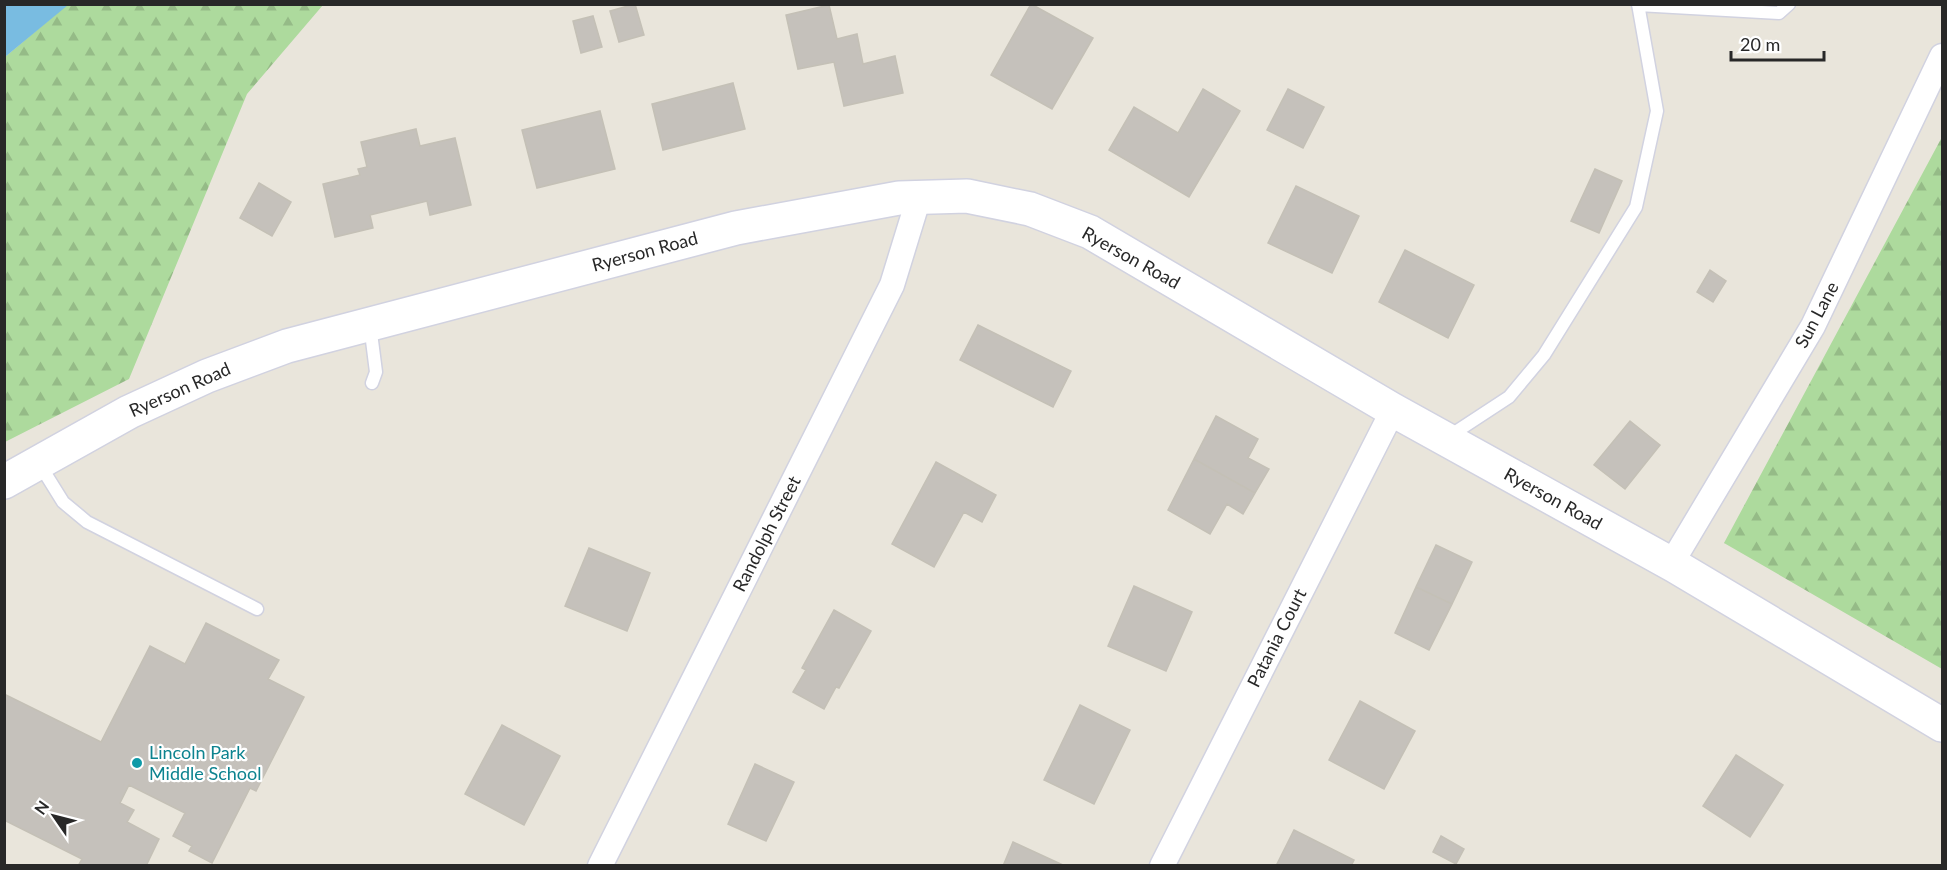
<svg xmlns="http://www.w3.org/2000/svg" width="1947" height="870" font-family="Lato,sans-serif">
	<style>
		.forest { fill: url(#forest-firs) }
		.water { fill: #79bce1 }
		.building { fill: #c5c1bb; stroke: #c4c0b6; stroke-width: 1.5 }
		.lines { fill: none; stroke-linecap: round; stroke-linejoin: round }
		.lane-casing { stroke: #d1d2e0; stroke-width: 15 }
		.street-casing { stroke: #d1d2e0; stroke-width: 27 }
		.secondary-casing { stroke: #d1d2e0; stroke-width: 36 }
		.lane { stroke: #fff; stroke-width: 12 }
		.street { stroke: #fff; stroke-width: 24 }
		.secondary { stroke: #fff; stroke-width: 33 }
		.culture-dot { fill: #0f9aa8; stroke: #fff; stroke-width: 2 }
		.labels { text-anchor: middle; stroke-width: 4.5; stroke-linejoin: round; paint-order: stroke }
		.street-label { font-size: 18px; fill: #282828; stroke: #fff }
		.culture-label { font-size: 18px; fill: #0d838f; stroke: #fff; text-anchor: start }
	</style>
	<defs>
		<pattern id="forest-firs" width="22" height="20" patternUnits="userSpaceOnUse" patternTransform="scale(1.5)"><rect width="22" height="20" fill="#adda9d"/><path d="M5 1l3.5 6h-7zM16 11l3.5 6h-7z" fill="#95bb87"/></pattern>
	</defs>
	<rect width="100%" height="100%" fill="#e9e5db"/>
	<path class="forest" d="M 68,4 L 323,5 L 247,94 L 129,379 L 5,442 L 5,57 Z
		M 1942,137 L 1942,669 L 1724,543 Z"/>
	<path class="water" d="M 5,4 L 67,4 L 68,5 L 5,57 Z"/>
	<path class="building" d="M 635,4 L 644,35 L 619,42 L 610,11 Z
		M 1031,4 L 1093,38 L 1052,109 L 991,75 Z
		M 829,5 L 837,39 L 857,34 L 863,64 L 895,56 L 903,93 L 844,106 L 834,62 L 798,69 L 786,15 Z
		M 593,16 L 602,47 L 581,53 L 573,21 Z
		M 733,83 L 745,129 L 663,150 L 652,104 Z
		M 1203,89 L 1240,111 L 1189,197 L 1109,150 L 1134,107 L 1178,133 Z
		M 1288,89 L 1324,107 L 1303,148 L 1267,130 Z
		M 600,111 L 615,169 L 537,188 L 522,130 Z
		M 416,129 L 420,146 L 455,138 L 471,205 L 430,215 L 427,201 L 370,215 L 373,228 L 335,237 L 323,184 L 360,175 L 358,169 L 367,167 L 361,142 Z
		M 1595,169 L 1622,181 L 1599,233 L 1571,221 Z
		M 259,183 L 291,202 L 272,236 L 240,218 Z
		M 1296,186 L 1359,216 L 1332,273 L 1268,243 Z
		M 1405,250 L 1474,285 L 1448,338 L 1379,302 Z
		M 1710,270 L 1726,281 L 1713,302 L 1697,292 Z
		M 978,325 L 1071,371 L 1053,407 L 960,360 Z
		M 1216,416 L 1258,439 L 1248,458 L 1269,469 L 1255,493 L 1194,459 Z
		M 1630,421 L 1660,445 L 1625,489 L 1594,465 Z
		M 1194,459 L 1255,493 L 1243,514 L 1227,504 L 1210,534 L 1168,510 Z
		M 936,462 L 996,495 L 982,522 L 964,512 L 934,567 L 892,544 Z
		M 1436,545 L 1472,562 L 1452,604 L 1416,587 Z
		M 589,548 L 650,573 L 627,631 L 565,606 Z
		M 1134,586 L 1192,612 L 1166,671 L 1108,646 Z
		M 1416,587 L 1452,604 L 1429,650 L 1395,633 Z
		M 834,610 L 871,631 L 839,688 L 836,687 L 824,709 L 793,692 L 806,670 L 802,668 Z
		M 206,623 L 279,660 L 268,679 L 304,697 L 256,791 L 250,788 L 212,863 L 189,851 L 192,846 L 173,836 L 185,813 L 129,785 L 120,803 L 134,810 L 127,822 L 159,839 L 146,866 L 78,866 L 82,859 L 4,820 L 4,694 L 101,742 L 150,646 L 185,664 Z
		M 1360,701 L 1415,731 L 1384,789 L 1329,760 Z
		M 1080,705 L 1130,730 L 1094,804 L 1044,780 Z
		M 502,725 L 560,756 L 524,825 L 465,794 Z
		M 1736,755 L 1783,785 L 1750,837 L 1703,806 Z
		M 755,764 L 794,782 L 766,841 L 728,824 Z
		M 1294,830 L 1354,860 L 1351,866 L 1276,866 Z
		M 1441,836 L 1464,849 L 1456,864 L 1433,852 Z
		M 1013,842 L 1063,865 L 1063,866 L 1003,866 Z"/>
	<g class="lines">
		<g class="lane-casing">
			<path id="lane" d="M 1638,5 L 1779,13 L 1789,4
				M 370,325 L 376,372 L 372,383
				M 1448,437 L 1509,397 L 1544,355 L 1636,207 L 1657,111 L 1638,4
				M 40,465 L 63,502 L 87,522 L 257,609"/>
		</g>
		<g class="street-casing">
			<path id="street" d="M 1671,564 L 1813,326 L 1942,56
				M 600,866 L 892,285 L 919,197
				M 1162,866 L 1393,410"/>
		</g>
		<g class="secondary-casing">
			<path id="secondary" d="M 4,482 L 129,412 L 207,376 L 287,346 L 736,228 L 899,198 L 967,196 L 1030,209 L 1090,232 L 1393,410 L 1675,566 L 1942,725"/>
		</g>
		<use href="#lane" class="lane"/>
		<use href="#street" class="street"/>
		<use href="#secondary" class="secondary"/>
	</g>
	<circle class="culture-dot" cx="137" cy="763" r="6"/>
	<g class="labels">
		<g class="street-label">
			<text transform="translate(645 252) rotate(-15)" y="6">Ryerson Road</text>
			<text transform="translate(1131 258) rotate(29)" y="6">Ryerson Road</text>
			<text transform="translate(1817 315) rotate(-62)" y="6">Sun Lane</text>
			<text transform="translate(180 390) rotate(-24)" y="6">Ryerson Road</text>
			<text transform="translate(1553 499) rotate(29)" y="6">Ryerson Road</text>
			<text transform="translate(767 534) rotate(-63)" y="6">Randolph Street</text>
			<text transform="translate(1277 638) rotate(-63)" y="6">Patania Court</text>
		</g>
		<g class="culture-label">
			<text x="149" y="759">Lincoln Park<tspan x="149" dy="21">Middle School</tspan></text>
		</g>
	</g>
	<rect width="1947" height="870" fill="none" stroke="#282828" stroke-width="12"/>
	<g transform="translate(54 816) rotate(305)" stroke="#ffffff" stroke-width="4.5" paint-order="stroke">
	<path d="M0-4.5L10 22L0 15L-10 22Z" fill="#282828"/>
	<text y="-9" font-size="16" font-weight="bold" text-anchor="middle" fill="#282828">N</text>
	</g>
	<path d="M1731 51v9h93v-9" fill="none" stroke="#282828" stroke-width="3"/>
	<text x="1740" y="51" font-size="18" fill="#282828" stroke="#ffffff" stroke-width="4.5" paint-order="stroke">20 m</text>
</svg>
